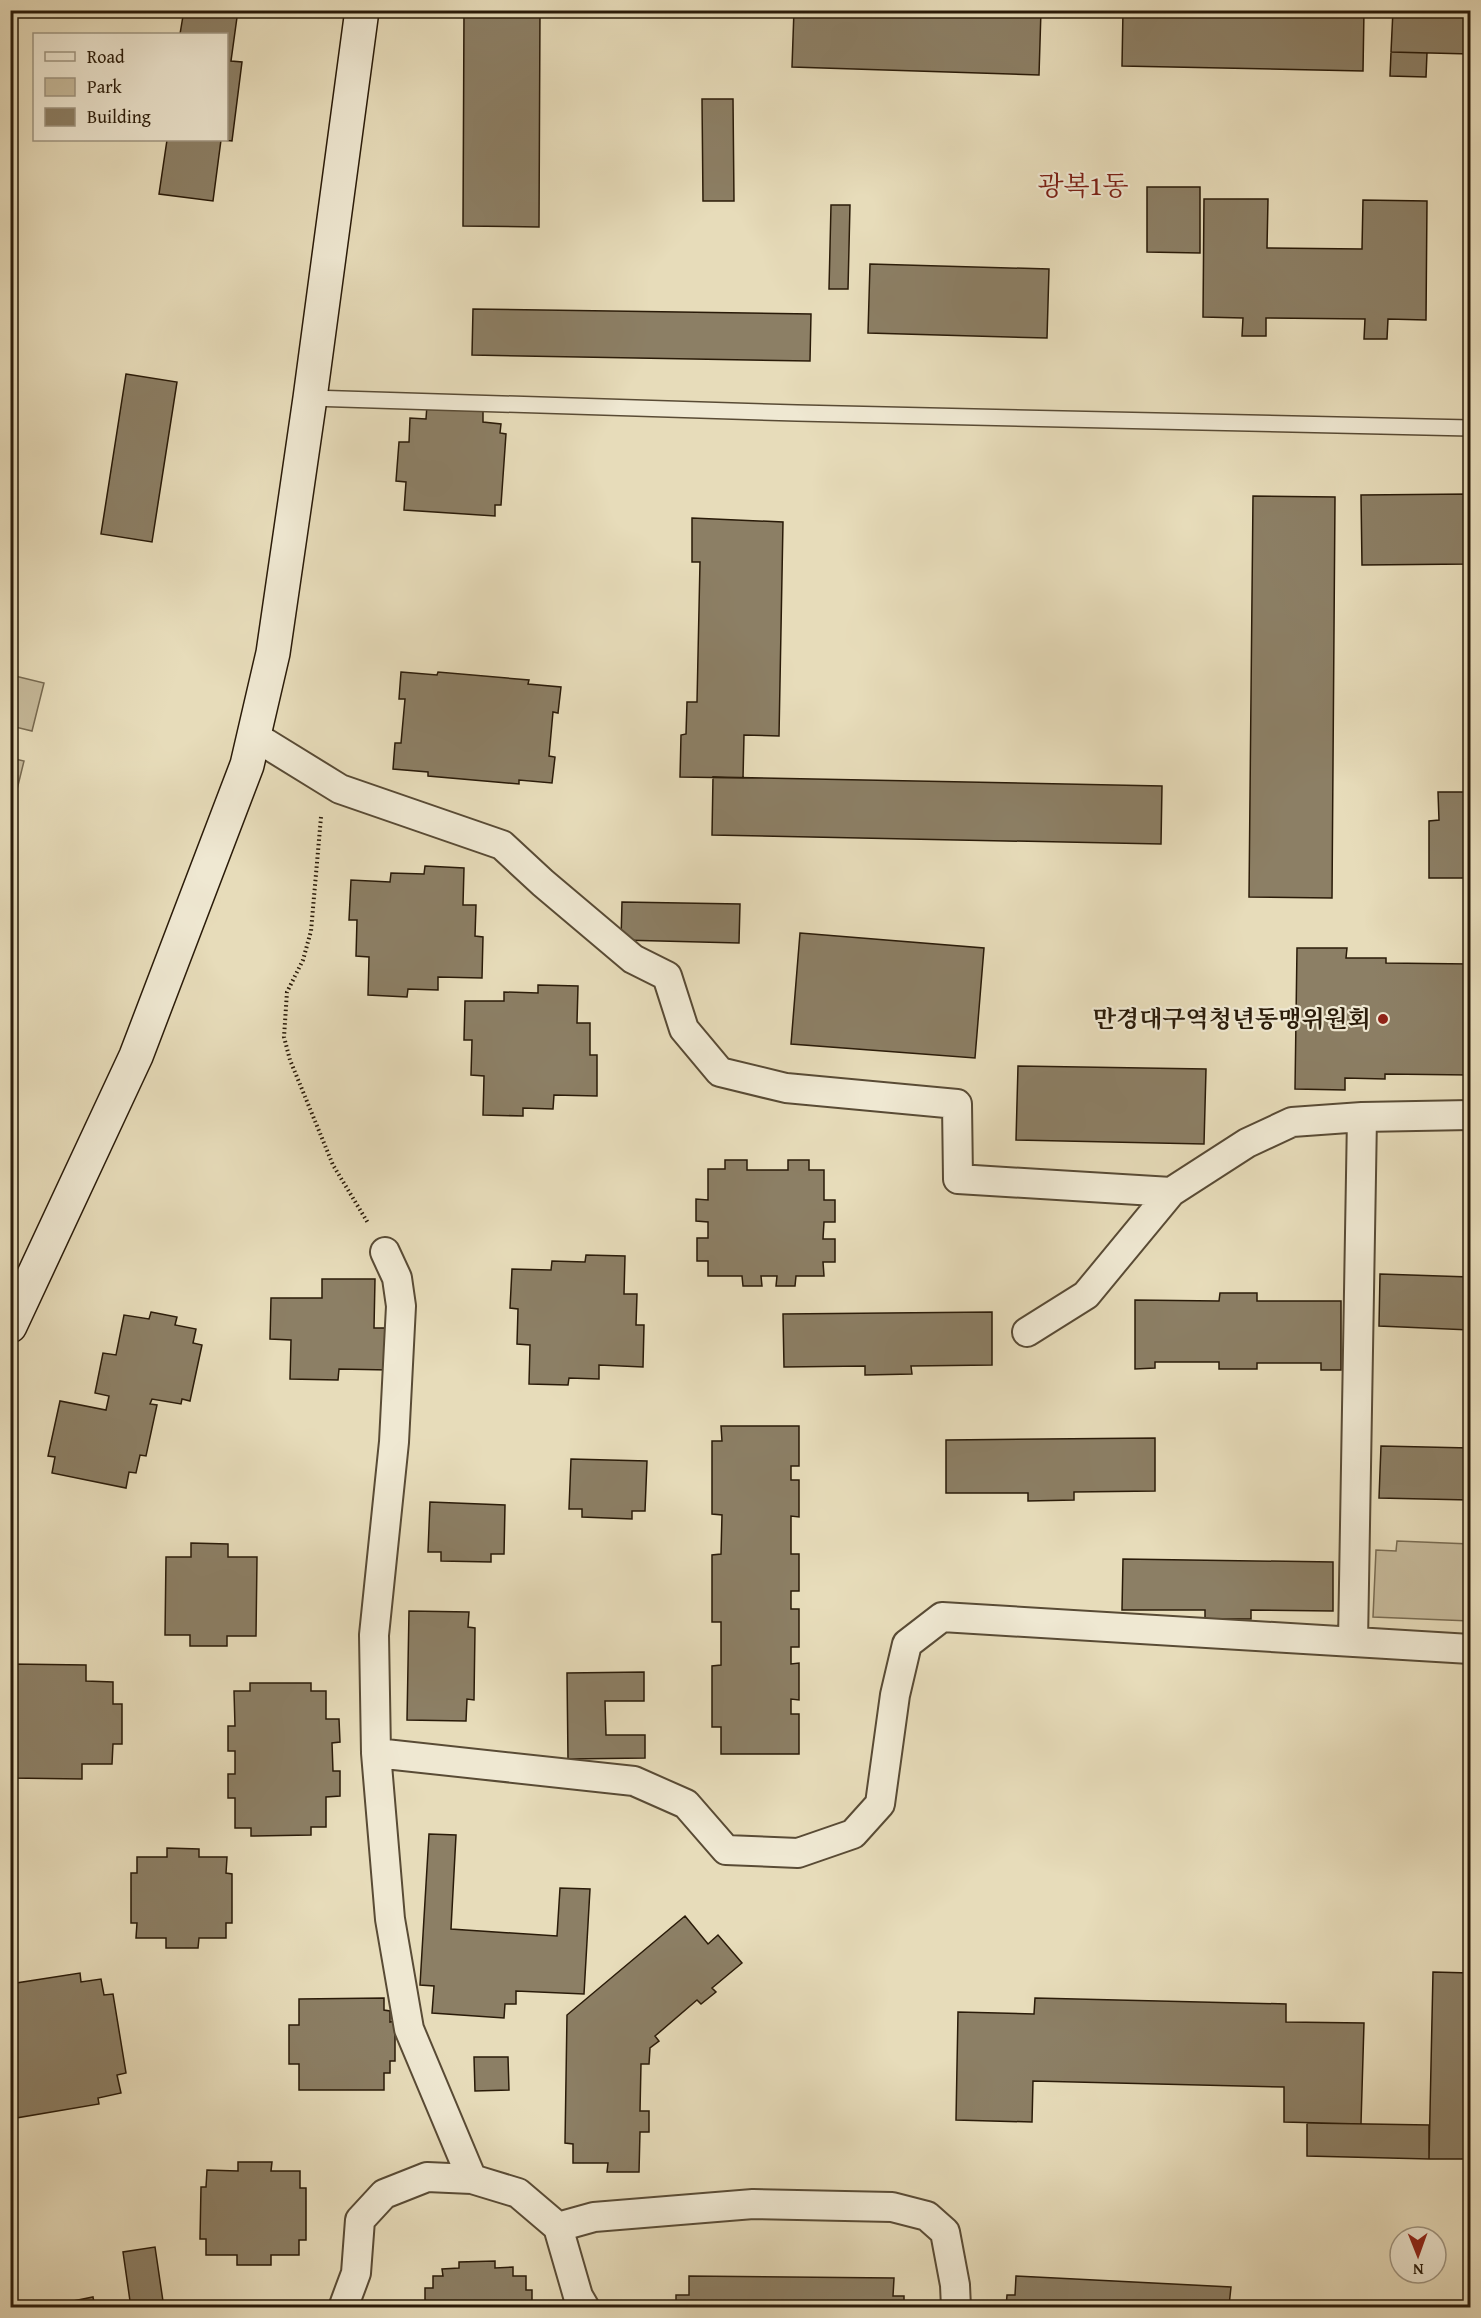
<svg xmlns="http://www.w3.org/2000/svg" width="1481" height="2318" font-family="'Gentium Book Plus','Noto Serif KR',serif">
	<style>
		.green { fill: #c7bb9c; stroke: #786b52; stroke-width: 1.5 }
		.building { fill: #8c7f65; stroke: #2a1b09; stroke-width: 1.5 }
		.lines { fill: none; stroke-linecap: round; stroke-linejoin: round }
		.lane-casing { stroke: #594b35; stroke-width: 18 }
		.street-casing { stroke: #594b35; stroke-width: 32 }
		.secondary-casing { stroke: #2a1b09; stroke-width: 36 }
		.path { stroke: #2a1b09; stroke-width: 4; stroke-dasharray: 1.5 3; stroke-linecap: butt }
		.lane { stroke: #efe8d2; stroke-width: 15 }
		.street { stroke: #efe8d2; stroke-width: 28 }
		.secondary { stroke: #efe8d2; stroke-width: 33 }
		.poi-dot { fill: #8f2418; stroke: #efe8d2; stroke-width: 2 }
		.labels { text-anchor: middle; stroke-width: 4.5; stroke-linejoin: round; paint-order: stroke }
		.poi-label { font-size: 24px; font-weight: bold; fill: #2a1b09; stroke: #efe8d2; text-anchor: end }
		.quarter-label { font-size: 27px; fill: #7a1f14; stroke: #efe8d2 }
	</style>
	<rect width="100%" height="100%" fill="#e7dcba"/>
	<filter id="stains"><feTurbulence type="fractalNoise" baseFrequency=".00333" numOctaves="4"/><feColorMatrix values="0 0 0 0 .2 0 0 0 0 .09 0 0 0 0 .02 0 0 0 .5 -.17"/></filter>
	<radialGradient id="worn" r=".72"><stop offset=".6" stop-color="#630" stop-opacity="0"/><stop offset="1" stop-color="#630" stop-opacity=".3"/></radialGradient>
	<path class="green" d="M 11,675 L 44,683 L 32,731 L 11,726 Z
		M 11,758 L 24,761 L 12,810 L 10,809 Z
		M 1397,1541 L 1470,1544 L 1470,1621 L 1373,1617 L 1376,1550 L 1396,1551 Z"/>
	<path class="building" d="M 184,10 L 238,10 L 231,61 L 242,62 L 232,141 L 223,140 L 226,140 L 226,34 L 180,34 Z
		M 464,10 L 540,10 L 539,227 L 463,226 Z
		M 794,10 L 1041,10 L 1039,75 L 792,67 Z
		M 1123,10 L 1364,10 L 1363,71 L 1122,66 Z
		M 1393,10 L 1470,10 L 1470,54 L 1391,52 Z
		M 1391,52 L 1427,53 L 1426,77 L 1390,76 Z
		M 702,99 L 733,99 L 734,201 L 703,201 Z
		M 167,140 L 221,140 L 213,201 L 159,194 Z
		M 1147,187 L 1200,187 L 1200,253 L 1147,252 Z
		M 1204,199 L 1268,199 L 1267,248 L 1362,249 L 1363,200 L 1427,201 L 1426,320 L 1388,319 L 1387,339 L 1364,339 L 1365,319 L 1266,318 L 1266,336 L 1242,336 L 1243,318 L 1203,317 Z
		M 831,205 L 850,205 L 848,289 L 829,289 Z
		M 870,264 L 1049,269 L 1047,338 L 868,333 Z
		M 473,309 L 811,314 L 810,361 L 472,355 Z
		M 126,374 L 177,382 L 152,542 L 101,534 Z
		M 427,405 L 483,408 L 483,422 L 501,424 L 500,433 L 506,434 L 501,505 L 495,505 L 495,516 L 404,510 L 406,482 L 396,481 L 399,442 L 409,442 L 410,418 L 426,419 Z
		M 1470,494 L 1470,564 L 1362,565 L 1361,495 Z
		M 1253,496 L 1335,497 L 1332,898 L 1249,897 Z
		M 692,518 L 783,522 L 779,736 L 744,735 L 743,778 L 680,777 L 681,735 L 686,734 L 687,702 L 697,702 L 700,562 L 692,562 Z
		M 1470,619 L 1470,787 L 1469,787 Z
		M 401,672 L 437,675 L 438,672 L 529,680 L 528,684 L 561,687 L 558,713 L 553,712 L 549,756 L 555,757 L 552,783 L 519,780 L 519,784 L 428,776 L 428,772 L 393,769 L 395,743 L 401,743 L 405,699 L 399,699 Z
		M 713,777 L 1162,786 L 1161,844 L 712,835 Z
		M 1438,792 L 1470,792 L 1470,878 L 1429,878 L 1429,821 L 1439,820 Z
		M 425,866 L 464,868 L 463,905 L 476,905 L 475,936 L 483,937 L 482,978 L 438,977 L 438,990 L 408,989 L 407,997 L 368,995 L 369,957 L 356,956 L 357,920 L 349,920 L 351,880 L 390,882 L 391,873 L 424,874 Z
		M 622,902 L 740,904 L 739,943 L 621,940 Z
		M 800,933 L 984,948 L 975,1058 L 791,1044 Z
		M 1297,948 L 1347,948 L 1346,958 L 1386,958 L 1386,963 L 1470,964 L 1470,1075 L 1385,1074 L 1385,1079 L 1345,1078 L 1345,1090 L 1295,1089 Z
		M 538,985 L 578,986 L 577,1023 L 590,1023 L 590,1055 L 597,1055 L 597,1096 L 554,1095 L 553,1109 L 523,1108 L 523,1116 L 483,1115 L 484,1076 L 471,1075 L 472,1040 L 464,1040 L 465,1001 L 504,1001 L 504,992 L 538,993 Z
		M 1018,1066 L 1206,1069 L 1204,1144 L 1016,1140 Z
		M 725,1160 L 747,1160 L 747,1170 L 788,1170 L 788,1160 L 809,1160 L 809,1170 L 824,1170 L 824,1200 L 835,1200 L 835,1222 L 824,1222 L 823,1239 L 835,1239 L 835,1262 L 823,1262 L 824,1276 L 796,1276 L 795,1286 L 776,1286 L 777,1276 L 761,1276 L 762,1286 L 743,1286 L 742,1276 L 708,1276 L 708,1261 L 697,1261 L 697,1238 L 708,1238 L 708,1222 L 696,1221 L 696,1199 L 708,1200 L 708,1169 L 725,1169 Z
		M 586,1255 L 625,1256 L 624,1294 L 637,1294 L 636,1325 L 644,1325 L 643,1367 L 599,1365 L 599,1379 L 569,1378 L 568,1385 L 529,1384 L 530,1345 L 517,1344 L 518,1309 L 510,1308 L 512,1269 L 551,1270 L 552,1261 L 585,1262 Z
		M 1380,1274 L 1470,1277 L 1470,1330 L 1379,1326 Z
		M 322,1279 L 375,1279 L 374,1328 L 390,1328 L 389,1370 L 339,1369 L 338,1380 L 290,1379 L 291,1340 L 270,1339 L 271,1298 L 322,1298 Z
		M 1220,1293 L 1257,1293 L 1257,1301 L 1341,1301 L 1341,1370 L 1321,1370 L 1321,1363 L 1257,1363 L 1257,1369 L 1219,1369 L 1219,1362 L 1155,1362 L 1155,1368 L 1135,1369 L 1135,1300 L 1219,1301 Z
		M 151,1312 L 177,1317 L 175,1325 L 196,1329 L 193,1343 L 202,1345 L 190,1401 L 182,1399 L 181,1404 L 152,1399 L 150,1404 L 157,1405 L 146,1456 L 140,1455 L 136,1473 L 129,1472 L 126,1488 L 52,1473 L 55,1457 L 48,1456 L 60,1401 L 106,1410 L 109,1396 L 95,1393 L 103,1353 L 116,1355 L 124,1315 L 149,1319 Z
		M 992,1312 L 992,1365 L 911,1366 L 912,1374 L 865,1375 L 865,1366 L 784,1367 L 783,1314 Z
		M 721,1426 L 799,1426 L 799,1466 L 791,1466 L 791,1480 L 799,1480 L 799,1517 L 791,1516 L 791,1554 L 799,1554 L 799,1591 L 791,1591 L 791,1609 L 799,1609 L 799,1647 L 791,1647 L 791,1664 L 799,1663 L 799,1700 L 791,1699 L 791,1714 L 799,1714 L 799,1754 L 721,1754 L 721,1727 L 712,1727 L 712,1666 L 721,1665 L 721,1622 L 712,1622 L 712,1555 L 721,1554 L 722,1515 L 712,1514 L 712,1441 L 722,1441 Z
		M 1155,1438 L 1155,1491 L 1074,1492 L 1074,1500 L 1028,1501 L 1028,1493 L 946,1493 L 946,1440 Z
		M 1381,1446 L 1470,1448 L 1470,1500 L 1379,1498 Z
		M 571,1459 L 647,1461 L 645,1511 L 632,1511 L 632,1519 L 582,1517 L 582,1509 L 569,1509 Z
		M 430,1502 L 505,1505 L 504,1554 L 491,1554 L 491,1562 L 441,1561 L 441,1552 L 428,1552 Z
		M 191,1543 L 228,1544 L 228,1557 L 257,1557 L 256,1636 L 227,1636 L 227,1646 L 190,1646 L 190,1635 L 165,1635 L 166,1557 L 191,1557 Z
		M 1123,1559 L 1333,1562 L 1333,1611 L 1251,1610 L 1251,1619 L 1205,1619 L 1205,1610 L 1122,1610 Z
		M 409,1611 L 469,1612 L 468,1627 L 475,1628 L 474,1700 L 467,1699 L 466,1721 L 407,1720 Z
		M 10,1664 L 86,1665 L 86,1681 L 113,1682 L 113,1704 L 122,1704 L 122,1744 L 113,1744 L 112,1764 L 82,1764 L 82,1779 L 10,1778 Z
		M 644,1672 L 644,1701 L 605,1701 L 606,1735 L 645,1735 L 645,1758 L 568,1759 L 567,1673 Z
		M 250,1683 L 311,1683 L 311,1691 L 326,1691 L 326,1719 L 339,1719 L 340,1742 L 332,1743 L 333,1771 L 340,1771 L 340,1796 L 326,1797 L 326,1827 L 311,1827 L 311,1835 L 251,1836 L 251,1828 L 235,1828 L 235,1798 L 228,1798 L 228,1774 L 235,1774 L 235,1751 L 228,1751 L 228,1726 L 235,1726 L 234,1691 L 250,1691 Z
		M 429,1834 L 456,1835 L 451,1929 L 557,1936 L 560,1888 L 590,1889 L 584,1994 L 516,1991 L 516,2004 L 505,2004 L 504,2018 L 432,2013 L 434,1986 L 420,1985 Z
		M 167,1848 L 199,1849 L 199,1857 L 227,1857 L 226,1873 L 232,1874 L 232,1923 L 226,1923 L 226,1938 L 199,1938 L 198,1948 L 166,1948 L 166,1938 L 136,1938 L 137,1923 L 131,1923 L 131,1873 L 137,1873 L 137,1857 L 167,1857 Z
		M 685,1916 L 708,1944 L 718,1935 L 742,1963 L 712,1988 L 716,1992 L 701,2004 L 697,2000 L 655,2036 L 659,2041 L 650,2048 L 649,2064 L 641,2064 L 640,2111 L 649,2111 L 649,2132 L 640,2132 L 639,2172 L 607,2172 L 608,2163 L 573,2163 L 573,2144 L 565,2143 L 567,2015 Z
		M 1433,1972 L 1470,1973 L 1470,2159 L 1429,2159 Z
		M 80,1973 L 81,1982 L 101,1979 L 104,1995 L 113,1994 L 126,2073 L 117,2075 L 121,2093 L 98,2098 L 99,2104 L 10,2119 L 10,1984 Z
		M 384,1998 L 384,2010 L 390,2011 L 390,2022 L 395,2021 L 395,2061 L 390,2061 L 390,2073 L 384,2073 L 384,2090 L 299,2090 L 299,2064 L 289,2064 L 289,2025 L 299,2025 L 299,1999 Z
		M 1035,1998 L 1286,2004 L 1286,2022 L 1364,2023 L 1361,2124 L 1284,2122 L 1284,2087 L 1033,2081 L 1032,2122 L 956,2120 L 958,2012 L 1034,2014 Z
		M 474,2057 L 508,2057 L 509,2090 L 475,2091 Z
		M 1307,2123 L 1429,2125 L 1429,2159 L 1307,2156 Z
		M 238,2162 L 272,2162 L 271,2171 L 300,2171 L 300,2188 L 306,2188 L 306,2240 L 299,2240 L 299,2255 L 271,2255 L 271,2265 L 237,2265 L 237,2255 L 206,2255 L 206,2239 L 200,2239 L 201,2187 L 206,2187 L 207,2170 L 238,2171 Z
		M 155,2247 L 164,2308 L 131,2308 L 123,2252 Z
		M 495,2261 L 495,2268 L 513,2267 L 513,2276 L 526,2276 L 526,2290 L 532,2290 L 532,2308 L 425,2308 L 425,2288 L 433,2288 L 433,2276 L 443,2276 L 442,2269 L 459,2268 L 459,2262 Z
		M 689,2276 L 894,2278 L 893,2296 L 904,2296 L 904,2308 L 676,2308 L 676,2295 L 689,2295 Z
		M 1016,2276 L 1231,2287 L 1229,2306 L 1238,2308 L 1006,2308 L 1007,2295 L 1015,2295 Z
		M 93,2297 L 95,2308 L 39,2308 Z"/>
	<g class="lines">
		<g class="lane-casing">
			<path id="lane" d="M 310,398 L 797,413 L 1470,428"/>
		</g>
		<g class="street-casing">
			<path id="street" d="M 254,736 L 340,789 L 502,845 L 543,883 L 633,959 L 667,976 L 684,1029 L 720,1072 L 786,1088 L 957,1104 L 958,1179 L 1171,1192
				M 385,1252 L 397,1278 L 401,1306 L 394,1442 L 374,1635 L 376,1753 L 390,1919 L 409,2029 L 472,2179
				M 1027,1332 L 1086,1295 L 1171,1192 L 1247,1143 L 1292,1122 L 1362,1117 L 1470,1115
				M 1353,1642 L 1362,1117
				M 376,1753 L 634,1781 L 686,1804 L 726,1850 L 798,1853 L 853,1834 L 880,1804 L 895,1695 L 907,1644 L 942,1617 L 1470,1649
				M 558,2227 L 578,2296 L 585,2308
				M 343,2308 L 356,2273 L 360,2220 L 384,2194 L 427,2177 L 472,2179 L 518,2193 L 558,2227 L 594,2217 L 753,2204 L 892,2207 L 927,2216 L 945,2232 L 955,2285 L 956,2308"/>
		</g>
		<g class="secondary-casing">
			<path id="secondary" d="M 10,1326 L 136,1056 L 247,765 L 273,653 L 310,398 L 362,10"/>
		</g>
		<path class="path" d="M 321,817 L 311,931 L 303,960 L 287,992 L 284,1037 L 290,1060 L 333,1165 L 368,1223"/>
		<use href="#lane" class="lane"/>
		<use href="#street" class="street"/>
		<use href="#secondary" class="secondary"/>
	</g>
	<circle class="poi-dot" cx="1383" cy="1019" r="6"/>
	<g class="labels">
		<g class="poi-label">
			<text x="1371" y="1027">만경대구역청년동맹위원회</text>
		</g>
		<g class="quarter-label">
			<text x="1083" y="195">광복1동</text>
		</g>
	</g>
	<rect width="1481" height="2318" fill="none" stroke="#e7dcba" stroke-width="36"/>
	<rect x="12" y="12" width="1457" height="2294" fill="none" stroke="#2a1b09" stroke-width="3"/>
	<rect x="18" y="18" width="1445" height="2282" fill="none" stroke="#2a1b09" stroke-width="1.5"/>
	<rect x="33" y="33" width="195" height="108" fill="#efe8d2" stroke="#a09682" stroke-width="1.5"/>
	<rect x="45" y="52" width="30" height="9" fill="#efe8d2" stroke="#a09682" stroke-width="1.5"/>
	<text x="87" y="63" font-size="18" fill="#2a1b09">Road</text>
	<rect x="45" y="78" width="30" height="18" fill="#c7bb9c" stroke="#a09682" stroke-width="1.5"/>
	<text x="87" y="93" font-size="18" fill="#2a1b09">Park</text>
	<rect x="45" y="108" width="30" height="18" fill="#8c7f65" stroke="#a09682" stroke-width="1.5"/>
	<text x="87" y="123" font-size="18" fill="#2a1b09">Building</text>
	<g transform="translate(1418 2255) rotate(179)"><circle r="28" fill="#efe8d2" stroke="#a09682" stroke-width="1.5"/>
	<path d="M0-4.5L10 22L0 15L-10 22Z" fill="#8f2418"/>
	<text y="-9" font-size="16" font-weight="bold" text-anchor="middle" fill="#2a1b09">N</text>
	</g>
	<rect width="100%" height="100%" filter="url(#stains)"/>
	<rect width="100%" height="100%" fill="url(#worn)"/>
</svg>
